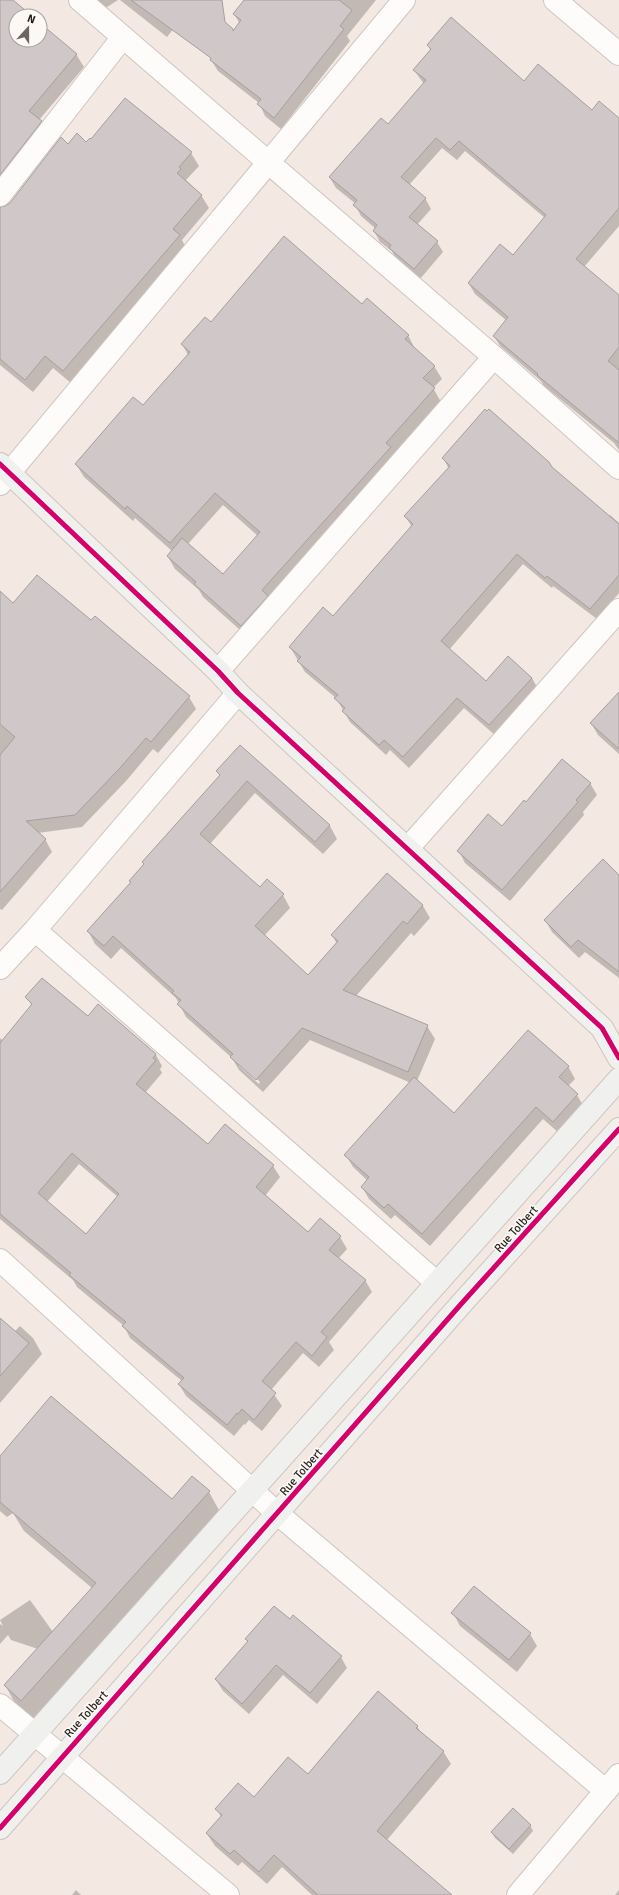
<svg xmlns="http://www.w3.org/2000/svg" width="619" height="1895" font-family="Signika,sans-serif">
	<style>
		.shadow { fill: #0003; fill-rule: evenodd }
		.building { fill: #cfc7c8; stroke: #a69f9e; fill-rule: evenodd }
		.lines { fill: none; stroke-linecap: round; stroke-linejoin: round }
		.street-casing { stroke: #cec5c0; stroke-width: 24 }
		.secondary-casing { stroke: #cec5c0; stroke-width: 24 }
		.street { stroke: #fdfcfb; stroke-width: 22 }
		.secondary { stroke: #f0f0ee; stroke-width: 22 }
		.cycleway-casing { stroke: #fcf8f5; stroke-width: 8 }
		.cycleway { stroke: #d6006c; stroke-width: 5 }
		.labels { text-anchor: middle; stroke-width: 3.5; stroke-linejoin: round; paint-order: stroke }
		.street-label { font-size: 12px; fill: #241d19; stroke: #fcf8f5 }
	</style>
	<rect width="100%" height="100%" fill="#f3e8e2"/>
	<path class="shadow" d="M 0,0 L 13,0 L 32,16 L 16,16 L 16,40 L 40,40 L 40,23 L 76,54 L 84,67 L 39,120 L 48,135 L 0,197 Z
		M 91,0 L 118,0 L 104,9 Z
		M 120,0 L 191,0 L 193,4 L 167,37 Z
		M 244,0 L 376,0 L 347,36 L 350,41 L 281,129 L 265,116 L 259,103 L 218,71 L 211,60 L 240,24 L 234,14 Z
		M 428,46 L 524,82 L 592,112 L 619,119 L 619,226 L 584,267 L 619,296 L 619,450 L 614,443 L 544,386 L 541,381 L 500,346 L 494,336 L 507,321 L 475,294 L 469,284 L 513,256 L 545,218 L 465,151 L 457,160 L 442,148 L 409,185 L 425,198 L 431,209 L 417,225 L 437,242 L 443,252 L 420,279 L 396,259 L 392,251 L 380,242 L 374,231 L 376,229 L 361,216 L 355,205 L 356,204 L 336,188 L 330,178 L 389,126 L 424,84 L 414,70 L 431,51 Z
		M 86,143 L 191,153 L 199,166 L 186,180 L 201,195 L 209,208 L 182,240 L 186,248 L 71,383 L 53,368 L 33,392 L 0,365 L 0,231 L 69,145 Z
		M 362,306 L 408,335 L 415,349 L 434,366 L 442,379 L 433,388 L 441,402 L 249,638 L 203,597 L 199,590 L 175,569 L 168,557 L 172,551 L 135,518 L 133,521 L 84,477 L 76,464 L 143,407 L 188,355 L 182,344 L 211,323 ZM 223,505 L 258,536 L 223,575 L 188,544 Z
		M 443,458 L 551,467 L 608,517 L 610,515 L 619,523 L 619,593 L 597,619 L 553,586 L 552,588 L 523,564 L 449,650 L 486,682 L 532,678 L 538,689 L 496,736 L 464,708 L 409,768 L 390,750 L 386,755 L 350,722 L 336,698 L 305,672 L 290,647 L 333,618 L 412,527 L 405,516 L 449,469 Z
		M 0,592 L 13,604 L 91,622 L 189,697 L 196,709 L 158,753 L 153,749 L 126,781 L 82,827 L 38,833 L 45,839 L 52,852 L 2,910 L 0,909 Z
		M 619,693 L 619,754 L 598,735 L 591,723 Z
		M 240,746 L 330,826 L 337,839 L 323,854 L 255,793 L 210,844 L 260,889 L 283,895 L 290,908 L 264,936 L 308,976 L 337,944 L 332,935 L 387,874 L 423,906 L 430,918 L 414,936 L 411,933 L 356,996 L 427,1026 L 435,1039 L 417,1081 L 454,1114 L 568,1066 L 575,1079 L 568,1086 L 577,1095 L 584,1107 L 560,1134 L 543,1119 L 430,1246 L 395,1215 L 391,1219 L 369,1199 L 362,1187 L 368,1181 L 353,1167 L 346,1155 L 411,1083 L 310,1040 L 263,1092 L 239,1070 L 232,1058 L 186,1017 L 176,998 L 121,948 L 111,959 L 95,944 L 88,931 L 132,883 L 145,865 L 143,862 L 220,776 L 217,772 ZM 239,1063 L 260,1082 L 259,1084 L 239,1066 Z
		M 590,783 L 597,795 L 583,812 L 584,815 L 510,901 L 465,863 L 459,851 L 502,827 L 527,804 Z
		M 619,876 L 619,978 L 585,952 L 579,958 L 552,932 L 545,920 Z
		M 27,998 L 88,1018 L 98,1006 L 156,1055 L 162,1066 L 160,1069 L 162,1073 L 145,1093 L 208,1145 L 273,1166 L 280,1177 L 265,1196 L 308,1233 L 340,1237 L 347,1249 L 338,1259 L 365,1280 L 372,1292 L 329,1342 L 334,1350 L 319,1367 L 303,1353 L 271,1390 L 282,1406 L 262,1431 L 249,1420 L 245,1425 L 244,1424 L 234,1436 L 186,1396 L 179,1384 L 182,1381 L 130,1338 L 124,1326 L 77,1287 L 73,1280 L 0,1219 L 0,1038 L 3,1041 L 32,1006 ZM 79,1164 L 118,1197 L 87,1235 L 47,1202 Z
		M 0,1320 L 14,1332 L 20,1326 L 33,1338 L 42,1354 L 0,1403 Z
		M 0,1457 L 172,1500 L 209,1492 L 220,1512 L 33,1720 L 16,1705 L 5,1685 L 38,1649 L 11,1640 L 8,1635 L 0,1644 L 0,1624 L 3,1626 L 0,1620 L 30,1600 L 53,1632 L 92,1588 L 24,1531 L 13,1513 L 7,1517 L 0,1511 Z
		M 474,1588 L 530,1634 L 537,1646 L 517,1672 L 460,1626 L 453,1613 Z
		M 247,1639 L 341,1657 L 347,1668 L 317,1704 L 283,1675 L 249,1714 L 223,1691 L 216,1680 L 248,1642 Z
		M 417,1726 L 421,1733 L 443,1751 L 451,1764 L 387,1840 L 451,1895 L 312,1895 L 282,1867 L 267,1884 L 242,1862 L 238,1866 L 215,1846 L 207,1834 L 221,1817 L 217,1809 L 254,1799 Z
		M 530,1825 L 533,1831 L 513,1854 L 495,1838 L 492,1832 Z
		M 76,1890 L 81,1895 L 72,1895 Z
		M 619,1890 L 619,1895 L 615,1895 Z"/>
	<path class="building" d="M 0,0 L 13,0 L 32,16 L 16,16 L 16,40 L 40,40 L 40,23 L 77,54 L 29,111 L 42,121 L 0,175 Z
		M 131,0 L 222,0 L 225,22 L 233,29 L 233,31 L 241,20 L 233,14 L 244,0 L 339,0 L 352,10 L 340,26 L 344,29 L 274,118 L 257,104 L 261,99 L 210,60 L 211,58 Z
		M 451,17 L 524,81 L 538,64 L 592,110 L 599,101 L 619,118 L 619,208 L 576,259 L 619,295 L 619,347 L 608,361 L 619,370 L 619,443 L 537,375 L 538,374 L 493,336 L 508,317 L 468,283 L 500,244 L 513,255 L 546,215 L 459,141 L 450,150 L 436,138 L 401,177 L 426,198 L 409,217 L 438,241 L 414,269 L 389,248 L 391,245 L 373,231 L 377,225 L 353,205 L 357,200 L 329,177 L 381,118 L 388,124 L 426,80 L 413,70 L 431,49 L 427,45 Z
		M 125,98 L 192,152 L 179,167 L 181,169 L 177,173 L 202,195 L 173,229 L 180,235 L 63,371 L 45,356 L 25,380 L 0,359 L 0,207 L 5,206 L 10,203 L 61,137 L 68,144 L 77,133 L 86,142 L 90,138 L 91,139 Z
		M 284,236 L 362,304 L 367,298 L 409,335 L 405,339 L 435,366 L 423,378 L 435,388 L 386,443 L 391,447 L 262,590 L 268,596 L 241,626 L 194,584 L 196,582 L 167,556 L 182,538 L 223,574 L 260,532 L 215,493 L 170,543 L 127,506 L 125,509 L 75,464 L 133,397 L 143,405 L 190,352 L 181,344 L 205,317 L 211,322 Z
		M 485,409 L 487,411 L 489,409 L 549,462 L 552,467 L 619,524 L 619,575 L 590,609 L 547,576 L 545,578 L 517,554 L 441,641 L 486,681 L 508,656 L 532,678 L 489,725 L 457,698 L 403,757 L 384,740 L 379,745 L 342,711 L 345,708 L 334,698 L 338,695 L 297,661 L 301,657 L 289,647 L 323,607 L 333,616 L 413,524 L 404,516 L 450,466 L 442,458 Z
		M 37,575 L 91,620 L 95,616 L 190,696 L 151,742 L 146,738 L 120,768 L 75,815 L 26,821 L 46,839 L 0,892 L 0,755 L 15,737 L 0,724 L 0,591 L 13,603 Z
		M 619,692 L 619,749 L 590,723 Z
		M 240,745 L 330,825 L 315,842 L 247,781 L 200,834 L 260,887 L 267,879 L 284,894 L 255,926 L 308,975 L 338,941 L 331,935 L 387,873 L 423,905 L 407,924 L 403,921 L 343,990 L 428,1025 L 408,1072 L 302,1028 L 256,1080 L 230,1057 L 233,1054 L 177,1004 L 181,1000 L 172,993 L 174,991 L 113,936 L 104,946 L 87,931 L 131,882 L 129,881 L 144,864 L 142,862 L 220,775 L 216,771 Z
		M 562,759 L 591,783 L 576,800 L 578,802 L 502,890 L 457,851 L 488,814 L 502,826 L 524,800 L 526,802 Z
		M 603,859 L 619,875 L 619,972 L 578,940 L 571,947 L 544,920 Z
		M 42,978 L 88,1016 L 98,1004 L 156,1054 L 153,1058 L 156,1060 L 136,1084 L 208,1144 L 225,1124 L 274,1165 L 256,1187 L 308,1232 L 320,1218 L 341,1236 L 329,1250 L 366,1280 L 321,1332 L 327,1337 L 312,1356 L 296,1342 L 262,1381 L 276,1393 L 254,1420 L 242,1409 L 238,1414 L 237,1413 L 227,1425 L 178,1384 L 184,1378 L 122,1326 L 126,1322 L 69,1275 L 71,1273 L 0,1214 L 0,1043 L 32,1004 L 25,997 ZM 72,1153 L 119,1194 L 86,1234 L 38,1193 Z
		M 528,1030 L 569,1066 L 559,1077 L 578,1094 L 553,1122 L 536,1107 L 422,1234 L 388,1204 L 384,1208 L 361,1187 L 369,1177 L 344,1155 L 414,1077 L 454,1113 Z
		M 0,1318 L 29,1343 L 0,1376 Z
		M 51,1396 L 172,1499 L 192,1476 L 210,1491 L 21,1701 L 4,1685 L 96,1583 L 0,1502 L 0,1456 Z
		M 474,1586 L 531,1633 L 509,1660 L 451,1613 Z
		M 274,1606 L 290,1619 L 293,1615 L 342,1656 L 310,1693 L 276,1665 L 242,1704 L 215,1679 L 248,1641 L 245,1639 Z
		M 378,1691 L 418,1726 L 416,1728 L 444,1751 L 377,1831 L 452,1895 L 318,1895 L 274,1855 L 259,1872 L 234,1850 L 230,1854 L 206,1833 L 222,1815 L 215,1809 L 238,1783 L 254,1797 L 288,1757 L 308,1774 Z
		M 513,1808 L 531,1825 L 509,1849 L 491,1832 Z"/>
	<g class="lines">
		<g class="street-casing">
			<path id="street" d="M 80,0 L 494,357 L 619,468
				M 555,0 L 619,54
				M 0,195 L 123,37
				M 0,484 L 404,0
				M 218,671 L 494,357
				M 408,848 L 619,610
				M 35,930 L 437,1283
				M 0,968 L 35,930 L 238,693
				M 0,1260 L 278,1514 L 606,1791
				M 0,1705 L 228,1895
				M 518,1895 L 619,1775"/>
		</g>
		<g class="secondary-casing">
			<path id="secondary" d="M 0,464 L 218,671 L 238,693 L 602,1028 L 619,1058
				M 0,1773 L 619,1079
				M 0,1828 L 462,1303 L 619,1129"/>
		</g>
		<use href="#street" class="street"/>
		<use href="#secondary" class="secondary"/>
		<g class="cycleway-casing">
			<path id="cycleway" d="M 0,464 L 218,671 L 238,693 L 602,1028 L 619,1058
				M 0,1828 L 462,1303 L 619,1129"/>
		</g>
		<use href="#cycleway" class="cycleway"/>
	</g>
	<g class="labels">
		<g class="street-label">
			<text transform="translate(516 1229) rotate(-48)" y="4">Rue Tolbert</text>
			<text transform="translate(301 1472) rotate(-49)" y="4">Rue Tolbert</text>
			<text transform="translate(86 1714) rotate(-48)" y="4">Rue Tolbert</text>
		</g>
	</g>
	<g transform="translate(28 28) rotate(21)"><circle r="19" fill="#fcf8f5" stroke="#a6a09d"/>
	<path d="M0-3L7 15L0 10L-7 15Z" fill="#6c645f"/>
	<text y="-6" font-size="11" font-weight="bold" text-anchor="middle" fill="#241d19">N</text>
	</g>
</svg>
